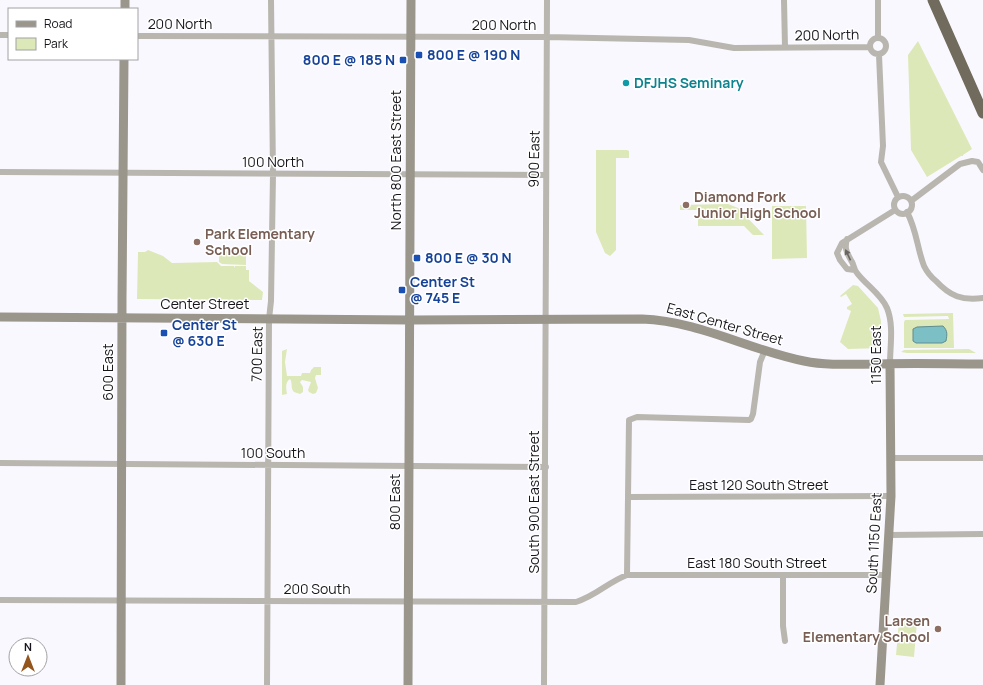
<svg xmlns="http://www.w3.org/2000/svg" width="983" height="685" font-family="Manrope,sans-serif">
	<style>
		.green { fill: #dde8b8 }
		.water { fill: #7cbfc5; stroke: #5e8c92 }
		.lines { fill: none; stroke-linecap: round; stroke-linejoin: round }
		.street { stroke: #b9b6af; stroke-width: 6 }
		.secondary { stroke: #9a968b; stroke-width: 9 }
		.highway { stroke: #706b5c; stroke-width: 11 }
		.oneway { fill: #686665 }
		.transit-dot { fill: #1a4fb4; stroke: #fff; stroke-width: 1.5 }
		.culture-dot { fill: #0f9aa8; stroke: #fff; stroke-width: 1.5 }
		.education-dot { fill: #8d6e63; stroke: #fff; stroke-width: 1.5 }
		.labels { text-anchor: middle; stroke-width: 3; stroke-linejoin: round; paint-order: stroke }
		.street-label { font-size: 14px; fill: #17151b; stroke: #fff }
		.transit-label { font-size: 14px; font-weight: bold; fill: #164399; stroke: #fff; text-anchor: start }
		.culture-label { font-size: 14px; font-weight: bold; fill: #0d838f; stroke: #fff; text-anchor: start }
		.education-label { font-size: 14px; font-weight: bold; fill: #785e54; stroke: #fff; text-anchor: start }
	</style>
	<rect width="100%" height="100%" fill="#faf8ff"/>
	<path class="green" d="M 918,41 L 972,149 L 963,155 L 963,156 L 961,156 L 927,177 L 911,150 L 908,55 Z
		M 596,150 L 627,150 L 629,151 L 629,158 L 616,158 L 616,250 L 610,256 L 605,253 L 596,232 Z
		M 728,204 L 738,208 L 764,235 L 753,235 L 744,226 L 698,226 L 698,210 L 680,210 L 680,205 Z
		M 772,206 L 806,206 L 807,258 L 772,259 Z
		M 148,250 L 163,256 L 172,263 L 217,262 L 221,266 L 234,266 L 234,268 L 235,266 L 246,266 L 246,270 L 249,270 L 249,281 L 263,292 L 262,300 L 137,299 L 138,252 L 145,252 Z
		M 222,251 L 246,251 L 246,265 L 222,264 L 219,262 L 219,253 Z
		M 853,285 L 858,286 L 878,308 L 881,321 L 882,348 L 848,349 L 840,342 L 851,311 L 847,309 L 847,307 L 852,304 L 846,294 L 841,297 L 840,296 Z
		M 953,313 L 954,348 L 904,348 L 904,322 L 905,320 L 949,319 L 948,316 L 904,317 L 903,314 Z
		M 287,349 L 285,362 L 287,376 L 301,376 L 302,373 L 310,373 L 311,370 L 314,367 L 321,367 L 321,375 L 316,375 L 315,378 L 318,388 L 316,393 L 313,394 L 309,392 L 308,390 L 311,382 L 302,380 L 300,382 L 303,387 L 303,392 L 300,394 L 294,392 C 290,388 293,383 290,379 C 285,382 286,389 287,394 L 282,395 L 282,351 Z
		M 969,349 L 976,353 L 907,353 L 901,352 L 904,350 Z
		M 899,621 L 917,622 L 914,657 L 896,655 Z"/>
	<path class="water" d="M 943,326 C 948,331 947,335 946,341 L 942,343 L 916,343 L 913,341 L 913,329 L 917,327 Z"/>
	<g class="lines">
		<path class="street" d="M 784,0 L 785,47
			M 878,0 L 878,38
			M 0,35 L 9,35
			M 137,36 L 547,37 L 689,40 L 734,48 L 870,47
			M870 46a8 8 0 1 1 16 0a8 8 0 1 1-16 0Z
			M 879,55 L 883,146 L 881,162 L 898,197
			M 0,172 L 546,175
			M894 205a9 9 0 1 1 18 0a9 9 0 1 1-18 0Z
			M 911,201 L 960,164 L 972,161 L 978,162 L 983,170
			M 907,212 C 917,231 917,248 924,266 C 927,272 931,277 936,281 C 950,296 962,301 983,298
			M 847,239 C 844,249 847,253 852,262 C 854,265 854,270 857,273 C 866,285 881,294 887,308 C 894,325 890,346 890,364
			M 855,270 L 847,269 L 840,260 L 837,253 L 842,243 L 895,210
			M 890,458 L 983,458
			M 0,463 L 546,467
			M 628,497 L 891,496
			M 889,535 L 983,534
			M 627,575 L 629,420 L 637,417 L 749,420 L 751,419 L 753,414 L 760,362 L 765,350
			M 783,575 L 783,626 L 785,641
			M 0,600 L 576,602 C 596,596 608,582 627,575 L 886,575
			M 267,685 L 269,319 L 271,301 L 273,174 L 271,0
			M 544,685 L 547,0"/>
		<path class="secondary" d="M 125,9 L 125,0
			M 0,317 L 410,320 L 642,319 C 699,321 749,350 804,361 C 828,366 854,364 880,364 C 914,363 949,364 983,364
			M 121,685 L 122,300 L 124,59
			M 408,685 L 411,0
			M 880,685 L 891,496 L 890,364"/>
		<path class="highway" d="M 933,0 L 983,113"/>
	</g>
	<defs><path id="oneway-solid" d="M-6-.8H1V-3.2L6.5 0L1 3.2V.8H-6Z"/></defs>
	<use class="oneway" href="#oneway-solid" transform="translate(848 255) rotate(-115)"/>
	<g class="transit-dot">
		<rect x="415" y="51" width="8" height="8" rx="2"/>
		<rect x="399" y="56" width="8" height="8" rx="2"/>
		<rect x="413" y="254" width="8" height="8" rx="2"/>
		<rect x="398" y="286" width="8" height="8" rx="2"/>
		<rect x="160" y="329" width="8" height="8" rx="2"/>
	</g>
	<circle class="culture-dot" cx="626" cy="83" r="4"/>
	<g class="education-dot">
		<circle cx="686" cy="205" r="4"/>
		<circle cx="197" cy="242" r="4"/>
		<circle cx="938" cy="629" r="4"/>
	</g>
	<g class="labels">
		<g class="street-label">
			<text x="180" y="29">200 North</text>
			<text x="504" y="30">200 North</text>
			<text transform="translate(827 35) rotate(-1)" y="5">200 North</text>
			<text transform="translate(534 159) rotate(-89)" y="5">900 East</text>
			<text transform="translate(396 160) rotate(-90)" y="5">North 800 East Street</text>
			<text x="273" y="167">100 North</text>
			<text x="205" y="309">Center Street</text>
			<text transform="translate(725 324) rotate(16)" y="5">East Center Street</text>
			<text transform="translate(257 354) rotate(-89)" y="5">700 East</text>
			<text transform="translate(876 355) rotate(-90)" y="5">1150 East</text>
			<text transform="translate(108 372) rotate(-90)" y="5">600 East</text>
			<text x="273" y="458">100 South</text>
			<text x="759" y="490">East 120 South Street</text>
			<text transform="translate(395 502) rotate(-90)" y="5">800 East</text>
			<text transform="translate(534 502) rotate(-90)" y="5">South 900 East Street</text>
			<text transform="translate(874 543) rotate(-87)" y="5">South 1150 East</text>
			<text x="757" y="568">East 180 South Street</text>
			<text x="317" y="594">200 South</text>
		</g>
		<g class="transit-label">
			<text x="427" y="60">800 E @ 190 N</text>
			<text x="395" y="65" text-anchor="end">800 E @ 185 N</text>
			<text x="425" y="263">800 E @ 30 N</text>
			<text x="410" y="287">Center St<tspan x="410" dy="16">@ 745 E</tspan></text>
			<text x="172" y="330">Center St<tspan x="172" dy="16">@ 630 E</tspan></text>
		</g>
		<g class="culture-label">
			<text x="634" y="88">DFJHS Seminary</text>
		</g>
		<g class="education-label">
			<text x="694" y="202">Diamond Fork<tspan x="694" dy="16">Junior High School</tspan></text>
			<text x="205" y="239">Park Elementary<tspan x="205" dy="16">School</tspan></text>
			<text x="930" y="626" text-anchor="end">Larsen<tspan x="930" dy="16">Elementary School</tspan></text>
		</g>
	</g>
	<rect x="8" y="8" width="130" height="52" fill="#ffffff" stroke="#a2a1a4"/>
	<rect x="16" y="21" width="20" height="6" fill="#9a968b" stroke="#a2a1a4"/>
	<text x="44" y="28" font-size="12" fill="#17151b">Road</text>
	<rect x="16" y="38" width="20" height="12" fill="#dde8b8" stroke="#a2a1a4"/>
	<text x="44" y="48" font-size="12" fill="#17151b">Park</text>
	<g transform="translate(28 657)"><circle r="19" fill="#ffffff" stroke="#a2a1a4"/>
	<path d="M0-3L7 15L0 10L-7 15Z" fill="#94551d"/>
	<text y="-6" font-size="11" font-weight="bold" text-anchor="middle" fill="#17151b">N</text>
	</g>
</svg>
